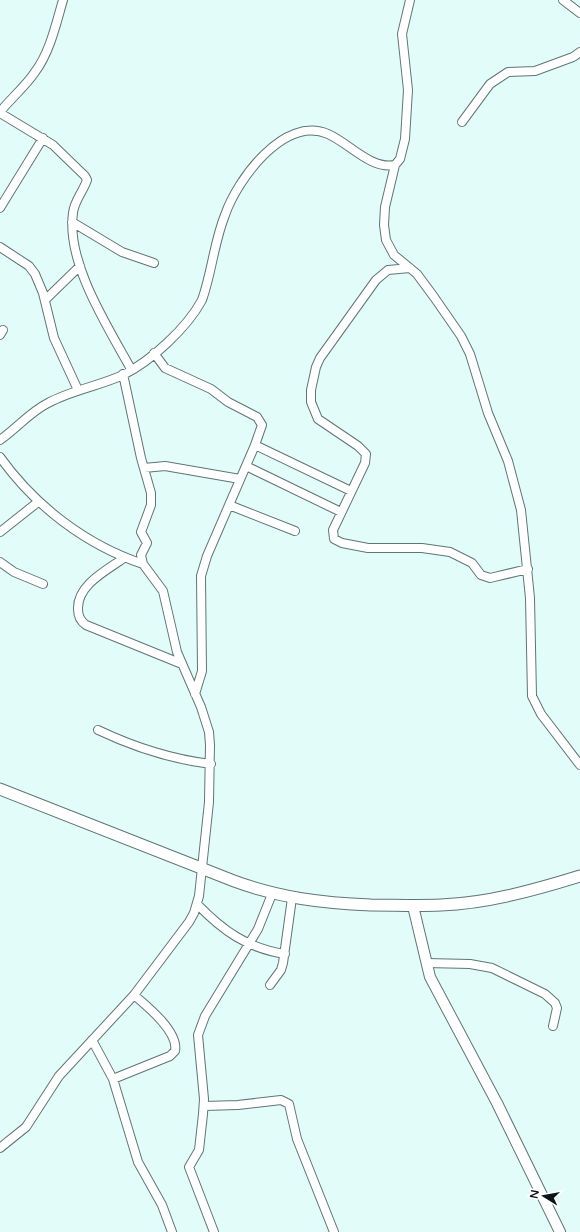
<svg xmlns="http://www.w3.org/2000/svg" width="580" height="1232" font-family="'Varela Round',sans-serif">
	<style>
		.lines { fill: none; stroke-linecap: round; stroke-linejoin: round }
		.minor-casing { stroke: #5f7674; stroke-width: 10 }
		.tertiary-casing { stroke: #5f7674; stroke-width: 12 }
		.secondary-casing { stroke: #5f7674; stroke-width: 13 }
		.minor { stroke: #fff; stroke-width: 8 }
		.tertiary { stroke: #fff; stroke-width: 10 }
		.secondary { stroke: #fff; stroke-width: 11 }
	</style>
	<rect width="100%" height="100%" fill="#e2fcf9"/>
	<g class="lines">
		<g class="minor-casing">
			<path id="minor" d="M 563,0 L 580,13
				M 0,112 C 11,98 25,87 35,72 C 50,52 56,24 63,0
				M 0,113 L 53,145 L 85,176 L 87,180 C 83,192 74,201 73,213 C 66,263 108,327 131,369
				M 462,122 L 490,84 L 508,72 L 535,71 L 573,57 L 580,52
				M 395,165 L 385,207 L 384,225 L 386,240 L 394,255 L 417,274 L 434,297 L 461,336 L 470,354 L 488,413 L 508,461 L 521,510 L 530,598 L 532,696 L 541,714 L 580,765
				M 0,208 L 43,138
				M 72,222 L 122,252 L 154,263
				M 0,247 L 29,266 L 35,274 L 43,293 L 54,338 L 78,390
				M 410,268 L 388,270 L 376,280 L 320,358 L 316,367 L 311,390 L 311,402 L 318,419 L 358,446 L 366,454 L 365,463 L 333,530 L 334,539 L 342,543 L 368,548 L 422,548 L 450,552 L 472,563 L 481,575 L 490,578 L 528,569
				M 45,300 L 80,266
				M 0,335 L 3,330
				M 154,353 L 165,368 L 211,389 L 228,402 L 257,417 L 262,425 L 255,445 L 207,556 L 201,576 L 202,671 L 195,694
				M 0,440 C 17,428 30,412 48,403 C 72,390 99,386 123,375 C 151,361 187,328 202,300 C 212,272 214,242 225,215 C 237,180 284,115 328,134 C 349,143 371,170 395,165 L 400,159 L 405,139 L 408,90 L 402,34 L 410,0
				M 255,445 L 351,491
				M 0,457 C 35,506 86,545 143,564
				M 246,466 L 341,512
				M 144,468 L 165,466 L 240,479
				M 229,505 L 295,531
				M 0,532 L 38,502
				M 124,558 C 107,570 77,585 78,609 C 78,616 80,621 86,625 L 182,664
				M 0,562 L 14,572 L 43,584
				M 98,730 C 136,748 170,759 211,764
				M 197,904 C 223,931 247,948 285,954
				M 426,963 L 470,964 L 492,968 L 545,994 L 555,1003 L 557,1008 L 553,1026
				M 270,985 L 281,970 L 283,963 L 292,898
				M 92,1040 L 113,1079 L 138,1162 L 162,1205 L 172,1232
				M 113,1079 L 170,1056 L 175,1051 C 179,1032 147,1006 134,995
				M 204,1106 L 238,1105 L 281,1100 L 289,1104 L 297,1139 L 334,1232
				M 0,1148 L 26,1127 L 59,1076 L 134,995 L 189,922 L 194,913 L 199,896 L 209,802 L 210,745 L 209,732 L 201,707 L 177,652 L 163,591 L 143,564 L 141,555 L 147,543 L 141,532 L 151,505 L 151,493 L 141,458 L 123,374
				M 214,1232 L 189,1167 L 199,1150 L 203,1114 L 204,1099 L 198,1035 L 205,1016 L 258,929 L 272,894"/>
		</g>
		<g class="tertiary-casing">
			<path id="tertiary" d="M 413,906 L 430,977 L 497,1103 L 560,1232"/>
		</g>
		<g class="secondary-casing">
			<path id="secondary" d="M 0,789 L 234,881 C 280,898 322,903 371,905 C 394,905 417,906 441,905 C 488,903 535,890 580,876"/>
		</g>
		<use href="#minor" class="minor"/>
		<use href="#tertiary" class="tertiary"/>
		<use href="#secondary" class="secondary"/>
	</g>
	<g transform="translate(544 1196) rotate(281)" stroke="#ffffff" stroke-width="3" paint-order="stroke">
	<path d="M0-3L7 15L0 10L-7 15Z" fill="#0c1515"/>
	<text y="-6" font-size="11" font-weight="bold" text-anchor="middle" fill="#0c1515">N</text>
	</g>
</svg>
